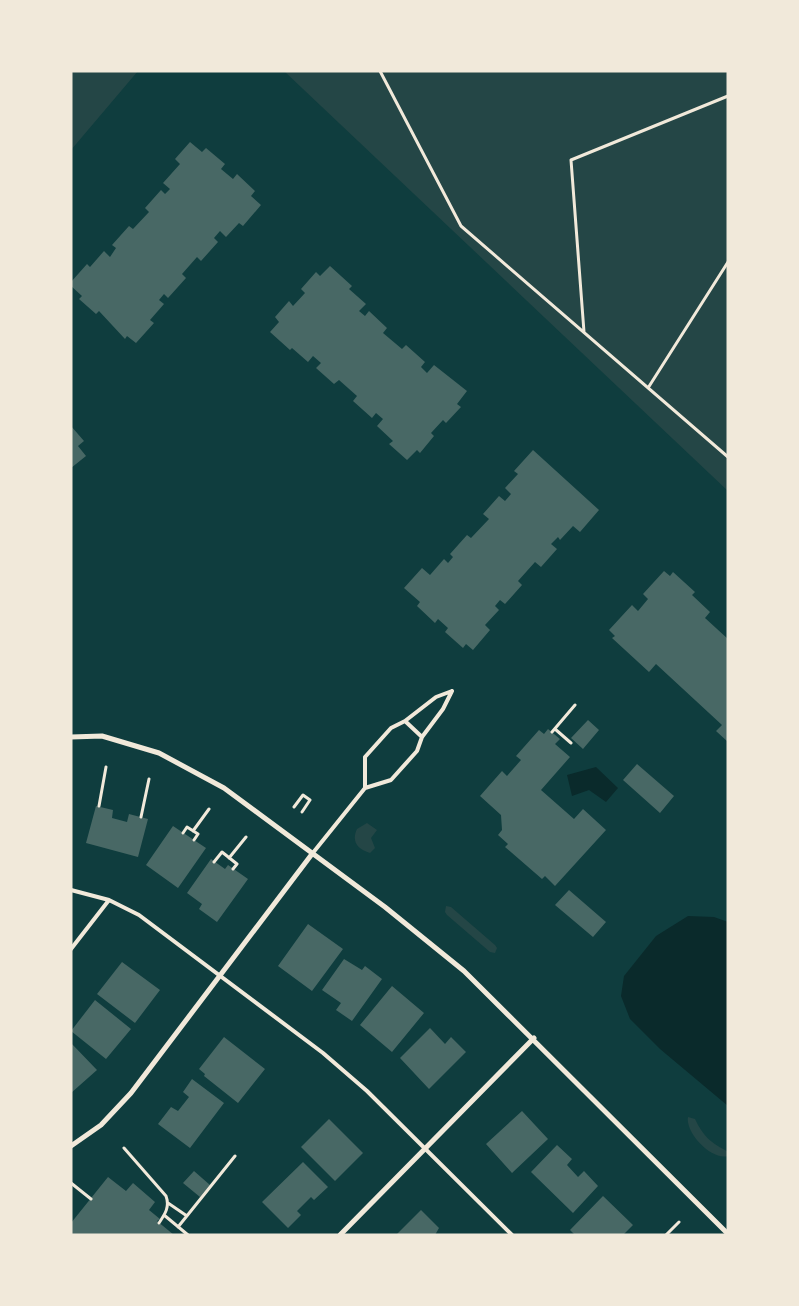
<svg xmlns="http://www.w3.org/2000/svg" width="799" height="1306" font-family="'Fira Sans',sans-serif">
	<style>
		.green { fill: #244646 }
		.water { fill: #0a2a2b }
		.building { fill: #486865 }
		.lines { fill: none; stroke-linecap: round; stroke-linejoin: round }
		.path { stroke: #f1e9da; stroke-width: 3 }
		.service { stroke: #f1e9da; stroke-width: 4 }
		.minor { stroke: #f1e9da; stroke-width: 5 }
	</style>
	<rect width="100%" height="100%" fill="#0f3d3e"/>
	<path class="green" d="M 71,71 L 138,71 L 71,150 Z
		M 284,71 L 728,71 L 728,491 Z
		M 367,823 L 377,830 L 371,838 L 375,848 L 370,853 C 358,849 351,842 357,829 Z
		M 446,906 L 451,907 L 495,945 L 497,948 L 495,953 L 490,952 L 447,915 L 445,912 Z
		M 688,1117 L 695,1119 C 703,1136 711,1143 727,1151 L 728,1156 C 712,1161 685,1133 688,1117 Z"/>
	<path class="water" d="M 596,767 L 618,788 L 606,802 L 589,790 L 572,796 L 567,775 Z
		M 688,916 L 714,917 L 728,922 L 728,1106 L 660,1049 L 630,1019 L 621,996 L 624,976 L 656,936 Z"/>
	<path class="building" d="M 190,142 L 202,152 L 206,148 L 225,164 L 221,169 L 233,179 L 237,174 L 255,191 L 251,196 L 261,205 L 243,226 L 239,223 L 226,237 L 220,231 L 214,238 L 218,242 L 201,261 L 197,257 L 182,274 L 186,278 L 168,298 L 164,294 L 159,300 L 164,304 L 150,320 L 154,323 L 136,343 L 127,336 L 125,339 L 99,311 L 96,314 L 79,299 L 82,296 L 71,286 L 71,282 L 87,264 L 90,267 L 104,251 L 110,257 L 116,248 L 112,245 L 129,226 L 133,229 L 149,212 L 145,208 L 161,190 L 165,194 L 170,189 L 163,183 L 180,164 L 175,159 Z
		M 330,266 L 352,286 L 349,289 L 366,304 L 359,311 L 365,316 L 369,311 L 387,328 L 383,333 L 402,349 L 406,345 L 425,362 L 421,367 L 427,373 L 434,365 L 467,391 L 457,404 L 461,407 L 446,423 L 443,420 L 431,433 L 434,436 L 420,453 L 417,450 L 407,460 L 389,444 L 393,441 L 377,426 L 383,419 L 376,413 L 372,418 L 353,401 L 357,396 L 339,380 L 334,384 L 316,368 L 321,363 L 313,356 L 308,362 L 292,348 L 290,350 L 270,332 L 279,322 L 275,317 L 289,301 L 293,306 L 305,293 L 301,289 L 316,272 L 320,276 Z
		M 71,426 L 84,441 L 78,446 L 86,456 L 71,468 Z
		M 533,450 L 599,510 L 580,532 L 573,526 L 560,540 L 558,537 L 551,544 L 557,549 L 541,567 L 535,562 L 518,581 L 522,585 L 505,604 L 500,600 L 495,606 L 499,610 L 485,625 L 490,630 L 473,650 L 466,644 L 463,648 L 445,632 L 448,628 L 438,619 L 435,623 L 417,606 L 420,602 L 404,588 L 422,568 L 430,575 L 444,559 L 448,563 L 453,557 L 450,554 L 467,535 L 471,538 L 489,519 L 483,514 L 499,496 L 505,501 L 511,494 L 505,488 L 518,474 L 514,471 Z
		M 664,571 L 670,576 L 673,572 L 695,592 L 692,595 L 710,612 L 705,618 L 728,639 L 728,742 L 716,731 L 722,725 L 656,664 L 649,672 L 612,638 L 615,636 L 609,630 L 632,605 L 638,611 L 648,599 L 643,594 Z
		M 588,720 L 599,730 L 583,749 L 571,738 Z
		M 548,729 L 560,739 L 555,744 L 570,757 L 541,790 L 574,819 L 583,809 L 606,830 L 555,886 L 545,876 L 542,879 L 505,847 L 508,844 L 498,835 L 502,830 L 501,815 L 480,796 L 502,771 L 507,776 L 521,760 L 516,756 L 539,730 L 544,734 Z
		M 637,764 L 674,796 L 660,813 L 623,780 Z
		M 96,806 L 113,810 L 112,818 L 127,822 L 129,814 L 148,819 L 138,857 L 86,843 Z
		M 173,826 L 206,848 L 178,888 L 146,865 Z
		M 211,859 L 225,869 L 228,865 L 248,879 L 217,922 L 199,909 L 202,904 L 187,893 Z
		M 569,890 L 606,922 L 593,937 L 555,905 Z
		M 308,924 L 343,949 L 312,991 L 278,966 Z
		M 344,959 L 362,970 L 365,966 L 382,979 L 352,1021 L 336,1010 L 341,1003 L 322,990 Z
		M 122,962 L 160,990 L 135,1023 L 97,994 Z
		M 392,986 L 424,1013 L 392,1052 L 360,1025 Z
		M 95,1000 L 131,1029 L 106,1059 L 71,1031 Z
		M 430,1028 L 445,1044 L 451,1037 L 466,1052 L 429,1089 L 400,1058 Z
		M 224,1037 L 265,1069 L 238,1103 L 204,1076 L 205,1074 L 199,1069 Z
		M 71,1043 L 97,1070 L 71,1093 Z
		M 192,1079 L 224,1103 L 190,1148 L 158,1124 L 171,1107 L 178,1111 L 189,1097 L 183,1092 Z
		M 522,1111 L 548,1139 L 512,1173 L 486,1144 Z
		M 329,1119 L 363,1153 L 335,1181 L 301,1147 Z
		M 557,1145 L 572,1159 L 567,1165 L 578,1177 L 584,1171 L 598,1186 L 573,1213 L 531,1172 Z
		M 303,1162 L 328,1187 L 314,1200 L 311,1197 L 297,1211 L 301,1215 L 288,1228 L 262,1202 Z
		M 194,1171 L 210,1185 L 200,1197 L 183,1183 Z
		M 108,1177 L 126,1191 L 133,1183 L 155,1202 L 149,1210 L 160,1219 L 157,1221 L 174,1235 L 71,1235 L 71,1223 Z
		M 603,1196 L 633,1225 L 623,1235 L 575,1235 L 570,1230 Z
		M 421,1210 L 439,1228 L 435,1235 L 396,1235 Z"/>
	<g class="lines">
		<path class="path" d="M 380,71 L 461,226 L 728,457
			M 584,332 L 571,160 L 728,96
			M 648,388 L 728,262
			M 555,729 L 571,743
			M 552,732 L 575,705
			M 99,806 L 106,767
			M 294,807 L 303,795 L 310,800 L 302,812
			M 141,817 L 149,779
			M 193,831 L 209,809
			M 183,833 L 187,827 L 198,834 L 194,840
			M 229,858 L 246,837
			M 214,862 L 222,852 L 237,864 L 233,869
			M 124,1148 L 166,1196 C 170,1207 165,1214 159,1223
			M 71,1183 L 91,1199
			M 168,1203 L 187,1216
			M 164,1215 L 188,1235
			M 178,1227 L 235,1156
			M 666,1235 L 679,1222"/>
		<path class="service" d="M 405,721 L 422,737
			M 365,788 L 365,757 L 391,728 L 405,721 L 436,697 L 452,691
			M 312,854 L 365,788 L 391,780 L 417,751 L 422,737 L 443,709 L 452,691
			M 71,890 L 109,900 L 139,915 L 323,1053 L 367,1091 L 512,1235
			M 71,949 L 109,900"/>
		<path class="minor" d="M 71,737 L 102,736 L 159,753 L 224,788 L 385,907 L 464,971 L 728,1234
			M 71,1146 L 101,1125 L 131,1093 L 312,854
			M 340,1235 L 534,1038"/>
	</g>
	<rect width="799" height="1306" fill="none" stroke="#f1e9da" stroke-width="145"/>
</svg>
